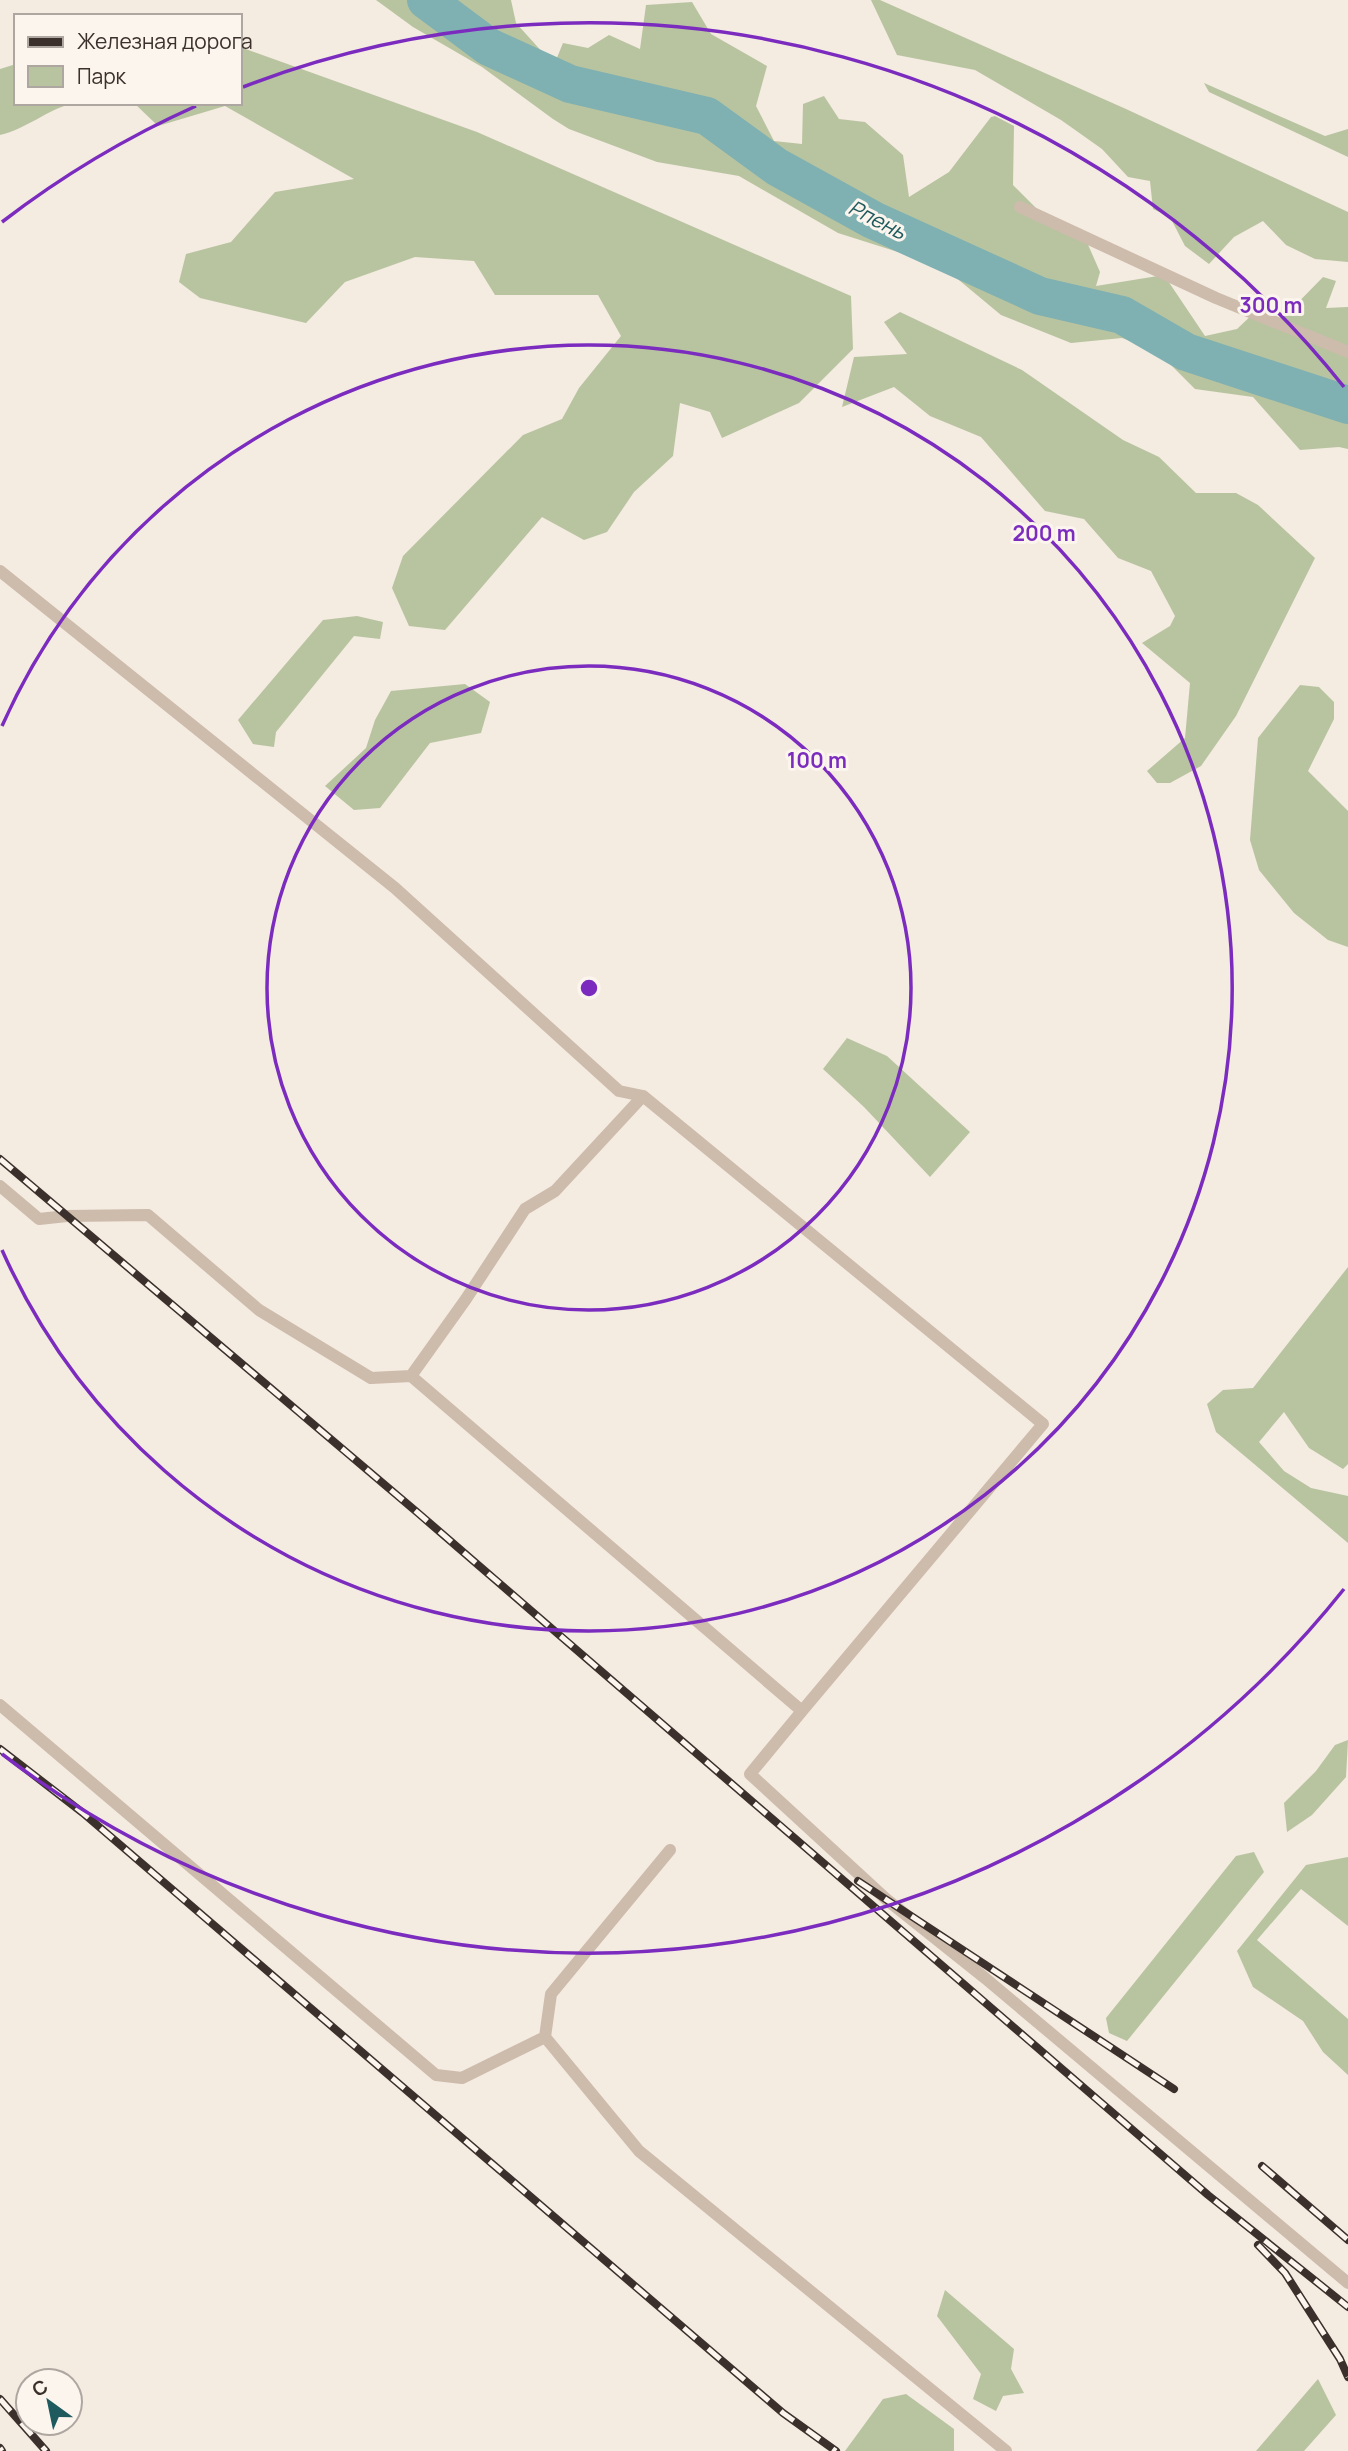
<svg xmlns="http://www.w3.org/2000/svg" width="1348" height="2451" font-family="Manrope,sans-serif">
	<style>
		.green { fill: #b8c4a0 }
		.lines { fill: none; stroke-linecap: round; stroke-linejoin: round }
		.river { stroke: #7fb0b2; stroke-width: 38 }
		.service { stroke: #cdbbac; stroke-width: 12 }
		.rail-casing { stroke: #3b302b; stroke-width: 8 }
		.rail { stroke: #fbf5ee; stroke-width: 5; stroke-dasharray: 16; stroke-linecap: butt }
		.ring { fill: none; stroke: #7b2cbf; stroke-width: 3.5 }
		.labels { text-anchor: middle; stroke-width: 6; stroke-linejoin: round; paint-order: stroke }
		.water-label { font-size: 21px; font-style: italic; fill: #1f5a5e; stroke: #fbf5ee }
		.centre { fill: #7b2cbf; stroke: #fbf5ee; stroke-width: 3.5 }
		.ring-label { font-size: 21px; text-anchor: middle; font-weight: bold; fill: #7b2cbf; stroke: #fbf5ee; stroke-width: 6; stroke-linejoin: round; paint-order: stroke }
	</style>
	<rect width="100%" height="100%" fill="#f4ebe1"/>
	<path class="green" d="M 376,0 L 511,0 L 516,23 L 554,65 L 563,43 L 588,48 L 609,35 L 640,49 L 646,5 L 692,2 L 711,34 L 767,66 L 756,106 L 774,141 L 802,144 L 803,104 L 824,96 L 839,119 L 865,122 L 903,155 L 909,197 L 949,172 L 991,117 L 995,116 L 1014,126 L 1013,185 L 1038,210 L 1082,231 L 1100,272 L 1096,286 L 1164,275 L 1205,336 L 1237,329 L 1256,311 L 1280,321 L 1323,277 L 1336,281 L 1326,308 L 1348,307 L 1348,449 L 1339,447 L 1300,450 L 1253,397 L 1195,389 L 1157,351 L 1122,338 L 1071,343 L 1001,315 L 942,266 L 838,233 L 739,176 L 657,162 L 569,129 L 553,119 L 482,67 L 413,27 Z
		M 871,0 L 880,0 L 1126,109 L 1348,212 L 1348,262 L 1315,259 L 1286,245 L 1263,221 L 1234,237 L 1209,264 L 1185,246 L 1170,217 L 1153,209 L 1150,181 L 1128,177 L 1102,149 L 1061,120 L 975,70 L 897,55 Z
		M 240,47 L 477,132 L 851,296 L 853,349 L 799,403 L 722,438 L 710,412 L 680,403 L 673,456 L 634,492 L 607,532 L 584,540 L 542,517 L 445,630 L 409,626 L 392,588 L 403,556 L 523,435 L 562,419 L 579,388 L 621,336 L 598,295 L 495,295 L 474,261 L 415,257 L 345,282 L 306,323 L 200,298 L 179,282 L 186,254 L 231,242 L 275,192 L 354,179 L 225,106 L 158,126 L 134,103 L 240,103 Z
		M 16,64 L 16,103 L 73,103 C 47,110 26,129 0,135 L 0,69 Z
		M 1204,83 L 1325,136 L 1348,129 L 1348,157 L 1209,92 Z
		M 900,312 L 1022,370 L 1123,440 L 1159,457 L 1196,493 L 1236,493 L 1258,505 L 1315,558 L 1236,716 L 1201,766 L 1170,783 L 1157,783 L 1147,771 L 1185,738 L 1190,683 L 1142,643 L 1170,626 L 1175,616 L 1151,571 L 1118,558 L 1084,519 L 1045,511 L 981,437 L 930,416 L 894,387 L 842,407 L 854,357 L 907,354 L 884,322 Z
		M 357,616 L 383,622 L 380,639 L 354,636 L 276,732 L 274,747 L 253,744 L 238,720 L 323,620 Z
		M 465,684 L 490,702 L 481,733 L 430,743 L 380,808 L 354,810 L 325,786 L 366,748 L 375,720 L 391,691 Z
		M 1300,685 L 1319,687 L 1334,702 L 1334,719 L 1308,771 L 1348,811 L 1348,947 L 1328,940 L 1294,913 L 1259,870 L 1250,840 L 1258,738 Z
		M 847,1038 L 887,1056 L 970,1132 L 930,1177 L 864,1107 L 823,1069 Z
		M 1348,1267 L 1348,1464 L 1343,1469 L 1309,1448 L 1284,1412 L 1259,1442 L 1284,1471 L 1311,1488 L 1348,1496 L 1348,1543 L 1216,1432 L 1207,1404 L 1223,1390 L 1253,1388 Z
		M 1348,1740 L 1346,1777 L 1312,1815 L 1287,1832 L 1284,1803 L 1316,1771 L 1335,1745 Z
		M 1254,1852 L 1264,1872 L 1127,2041 L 1109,2033 L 1106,2018 L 1236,1856 Z
		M 1348,1857 L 1348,1926 L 1301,1889 L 1257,1940 L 1348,2019 L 1348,2075 L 1323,2052 L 1303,2021 L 1253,1987 L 1237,1951 L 1306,1865 Z
		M 945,2290 L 1014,2349 L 1011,2369 L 1024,2393 L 1003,2396 L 996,2411 L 973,2399 L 981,2374 L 937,2316 Z
		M 1318,2379 L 1336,2415 L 1304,2451 L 1256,2451 Z
		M 906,2394 L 954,2429 L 954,2451 L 845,2451 L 883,2399 Z"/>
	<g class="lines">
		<path class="river" d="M 426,0 L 489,47 L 570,84 L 707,116 L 777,167 L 873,220 L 1040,296 L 1122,315 L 1186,352 L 1348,405"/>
		<path class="service" d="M 1020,207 L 1216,298 L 1348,352
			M 0,571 L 395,888 L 619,1091 L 643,1096
			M 0,1186 L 39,1219 L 67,1216 L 148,1215 L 259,1310 L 371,1378 L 411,1376 L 802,1711 L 750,1774 L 886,1899 L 985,1978 L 1348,2283
			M 411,1376 L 466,1299 L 525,1209 L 555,1191 L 643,1096 L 1043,1424 L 802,1711
			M 0,1705 L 436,2075 L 462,2078 L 545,2037
			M 670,1850 L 551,1994 L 545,2037 L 639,2151 L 1006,2451"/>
		<g class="rail-casing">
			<path id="rail" d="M 0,1159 L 418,1513 L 1208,2195 L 1348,2307
				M 0,1749 L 83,1813 L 783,2413 L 836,2451
				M 858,1881 L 1174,2089
				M 1262,2166 L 1348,2240
				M 1258,2245 L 1285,2273 L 1340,2359 L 1348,2377
				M 0,2399 L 46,2451
				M 0,2448 L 2,2451"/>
		</g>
		<use href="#rail" class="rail"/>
	</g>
	<g class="ring">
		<circle cx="589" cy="988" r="322"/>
		<path d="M2 726A643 643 0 1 1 2 1250"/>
		<path d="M1344 1589A965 965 0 0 1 2 1754M2 222A965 965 0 0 1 196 106M243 87A965 965 0 0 1 1344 387"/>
	</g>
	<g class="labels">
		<g class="water-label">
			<text transform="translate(877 220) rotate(27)" y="7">Рпень</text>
		</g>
	</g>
	<circle cx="589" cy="988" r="10" class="centre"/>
	<g class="ring-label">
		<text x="1271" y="313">300 m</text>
		<text x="1044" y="541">200 m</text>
		<text x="817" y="768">100 m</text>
	</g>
	<rect x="14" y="14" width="228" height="91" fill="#fbf5ee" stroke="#aea6a0" stroke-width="2"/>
	<rect x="28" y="37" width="35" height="10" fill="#3b302b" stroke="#aea6a0" stroke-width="2"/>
	<text x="77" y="49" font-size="21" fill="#3b302b">Железная дорога</text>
	<rect x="28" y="66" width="35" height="21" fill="#b8c4a0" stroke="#aea6a0" stroke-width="2"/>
	<text x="77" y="84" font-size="21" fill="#3b302b">Парк</text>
	<g transform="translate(49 2402) rotate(327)"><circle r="33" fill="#fbf5ee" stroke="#aea6a0" stroke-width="2"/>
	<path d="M0-5L12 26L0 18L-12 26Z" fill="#1f5a5e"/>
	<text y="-10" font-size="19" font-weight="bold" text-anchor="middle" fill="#3b302b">С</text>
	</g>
</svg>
